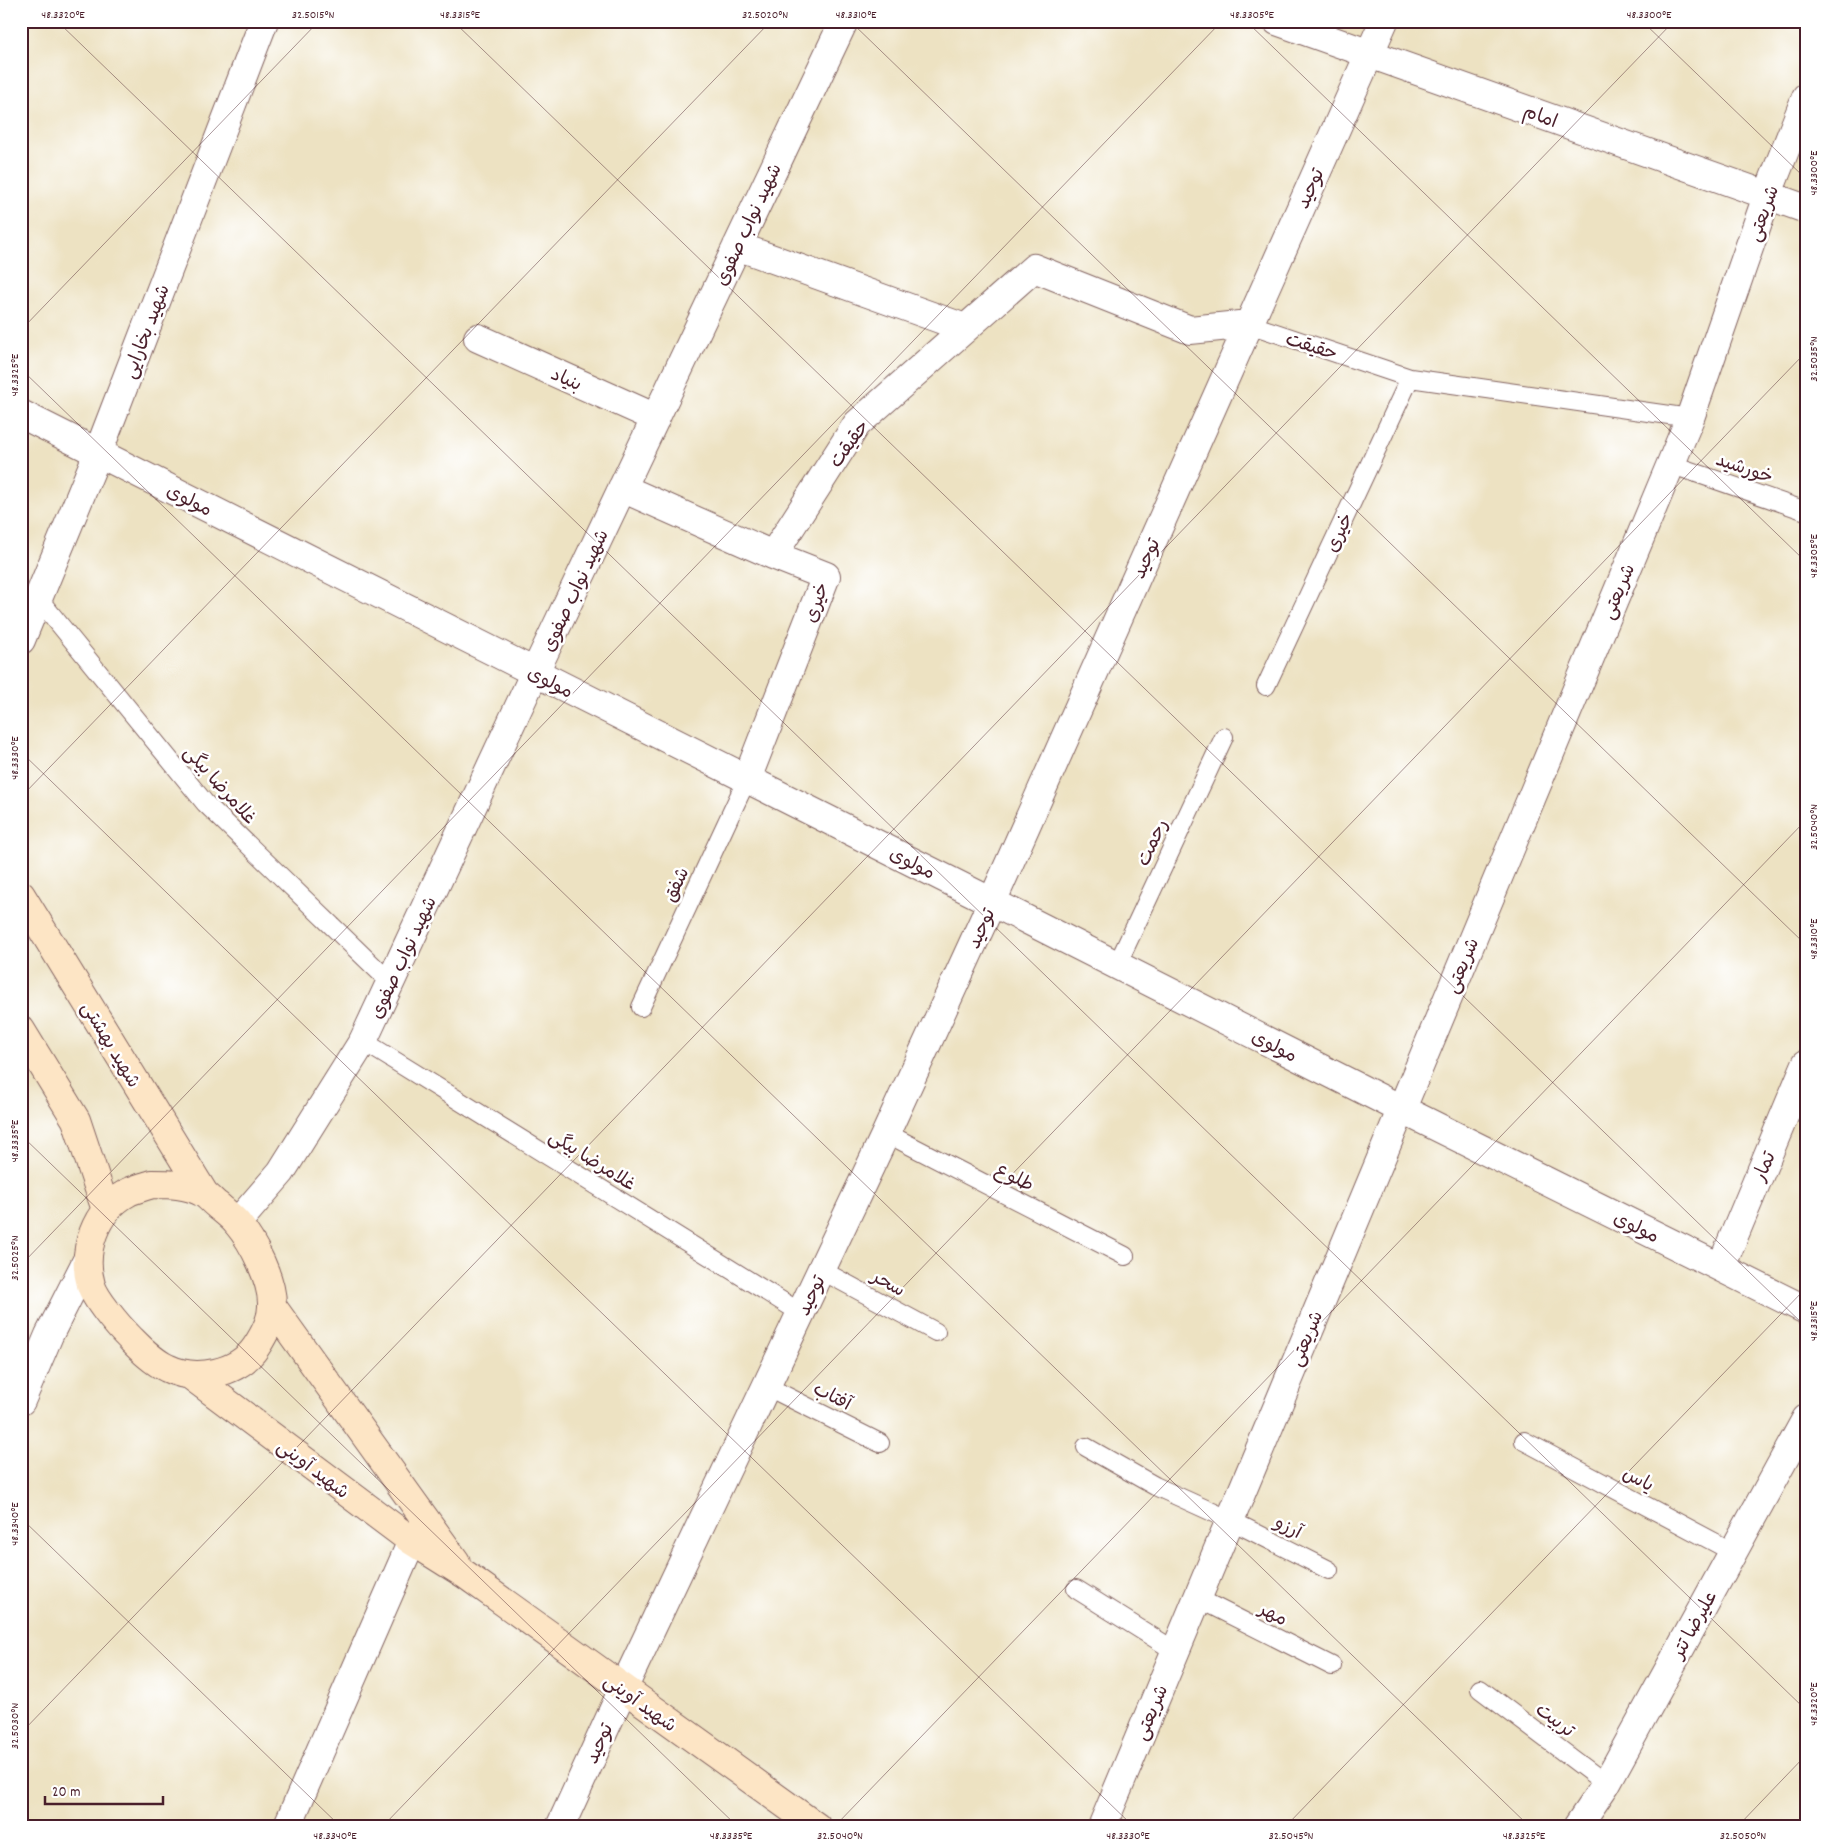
<svg xmlns="http://www.w3.org/2000/svg" width="1827" height="1848" font-family="Dekko,'Playpen Sans Arabic',sans-serif">
	<style>
		.lines { fill: none; stroke-linecap: round; stroke-linejoin: round }
		.lane-casing { stroke: #836360; stroke-width: 20 }
		.street-casing { stroke: #836360; stroke-width: 30 }
		.secondary-casing { stroke: #836360; stroke-width: 30 }
		.lane { stroke: #fff; stroke-width: 18 }
		.street { stroke: #fff; stroke-width: 28 }
		.secondary { stroke: #fde5c5; stroke-width: 28 }
		.ticks { fill: none; stroke: #4a1f2b; stroke-width: 1; stroke-opacity: 0.45 }
		.labels { text-anchor: middle; stroke-width: 5; stroke-linejoin: round; paint-order: stroke }
		.street-label { font-size: 19px; fill: #4a1f2b; stroke: #fff }
		.neatline { fill: none; stroke: #4a1f2b; stroke-width: 2 }
		.ticks-label { font-size: 12px; text-anchor: middle; fill: #4a1f2b }
	</style>
	<rect width="100%" height="100%" fill="#fff"/>
	<filter id="ink" filterUnits="userSpaceOnUse"><feTurbulence type="fractalNoise" baseFrequency=".02" numOctaves="2"/><feDisplacementMap in="SourceGraphic" scale="10" xChannelSelector="R" yChannelSelector="G"/><feConvolveMatrix kernelMatrix="1 2 1 2 8 2 1 2 1" color-interpolation-filters="sRGB"/></filter>
	<filter id="wash" filterUnits="userSpaceOnUse"><feTurbulence type="fractalNoise" baseFrequency=".0096" numOctaves="4" result="noise"/><feDisplacementMap in="SourceGraphic" scale="20" xChannelSelector="R" yChannelSelector="G"/><feGaussianBlur stdDeviation="1.12" result="paint"/><feColorMatrix in="noise" values="0 0 0 0 0 0 0 0 0 0 0 0 0 0 0 0 0 1.4 0 .05"/><feComposite in="paint" operator="in"/></filter>
	<g filter="url(#wash)">
		<rect width="100%" height="100%" fill="#ede2c2"/>
	</g>
	<g filter="url(#ink)">
		<g class="lines">
			<g class="lane-casing">
				<path id="lane" d="M 1249,324 L 1410,378 L 1690,418
					M 1670,464 L 1806,511
					M 38,598 L 205,803 L 390,982
					M 1266,686 L 1410,378
					M 1117,965 L 1224,737
					M 641,1007 L 747,779
					M 363,1041 L 801,1313
					M 886,1133 L 1125,1256
					M 821,1270 L 936,1332
					M 766,1386 L 880,1443
					M 1524,1441 L 1733,1552
					M 1086,1447 L 1155,1486 L 1230,1520 L 1329,1570
					M 1076,1589 L 1175,1651
					M 1197,1598 L 1332,1666
					M 1480,1689 L 1606,1784"/>
			</g>
			<g class="street-casing">
				<path id="street" d="M 1277,21 L 1806,209
					M 737,246 L 965,328
					M 478,338 L 656,418
					M 21,414 L 992,902 L 1401,1109 L 1806,1310
					M 622,488 L 773,555 L 826,576 L 747,779
					M 773,555 L 857,424 L 1034,268 L 1190,330 L 1249,324
					M 21,640 L 98,453 L 264,21
					M 237,1223 L 281,1172 L 363,1041 L 535,672 L 844,21
					M 1721,1267 L 1806,1064
					M 21,1401 L 49,1335 L 87,1260
					M 287,1827 L 412,1541
					M 560,1827 L 623,1689 L 886,1133 L 992,902 L 1384,21
					M 1102,1827 L 1690,418 L 1767,196 L 1806,97
					M 1577,1827 L 1606,1784 L 1806,1419"/>
			</g>
			<g class="secondary-casing">
				<path id="secondary" d="M 21,895 L 204,1193
					M 21,1030 L 76,1120 L 106,1210
					M 152,1184 C 169,1184 187,1184 203,1193 C 208,1196 213,1202 217,1205 C 224,1211 232,1217 237,1223 C 253,1242 273,1281 272,1306 C 272,1321 264,1335 256,1347 C 238,1374 195,1382 167,1368 C 152,1361 140,1348 129,1337 C 118,1326 95,1299 91,1285 C 81,1251 95,1211 127,1193 C 134,1189 144,1187 152,1184 Z
					M 272,1306 L 456,1562
					M 190,1375 L 412,1541 L 466,1575 L 817,1827"/>
			</g>
			<use href="#lane" class="lane"/>
			<use href="#street" class="street"/>
			<use href="#secondary" class="secondary"/>
		</g>
	</g>
	<path class="ticks" d="M 57,21 L 1806,1710M 453,21 L 1806,1327M 850,21 L 1806,945M 1246,21 L 1806,562M 1642,21 L 1806,179M 21,330 L 319,21M 21,369 L 1530,1827M 21,752 L 1134,1827M 21,797 L 771,21M 21,1135 L 738,1827M 21,1265 L 1222,21M 21,1518 L 341,1827M 21,1733 L 1674,21M 382,1827 L 1806,352M 834,1827 L 1806,820M 1285,1827 L 1806,1288M 1737,1827 L 1806,1755"/>
	<g class="labels">
		<g class="street-label">
			<text transform="translate(1541 115) rotate(20)" y="7">امام</text>
			<text transform="translate(1309 188) rotate(-66)" y="7">توحید</text>
			<text transform="translate(1762 213) rotate(-70)" y="7">شریعتی</text>
			<text transform="translate(747 224) rotate(-65)" y="7">شهید نواب صفوی</text>
			<text transform="translate(145 331) rotate(-69)" y="7">شهید بخارایی</text>
			<text transform="translate(1312 345) rotate(18)" y="7">حقیقت</text>
			<text transform="translate(567 378) rotate(24)" y="7">بنیاد</text>
			<text transform="translate(848 443) rotate(-54)" y="7">حقیقت</text>
			<text transform="translate(1745 467) rotate(19)" y="7">خورشید</text>
			<text transform="translate(190 499) rotate(27)" y="7">مولوی</text>
			<text transform="translate(1338 532) rotate(-65)" y="7">خیری</text>
			<text transform="translate(1145 558) rotate(-66)" y="7">توحید</text>
			<text transform="translate(574 590) rotate(-65)" y="7">شهید نواب صفوی</text>
			<text transform="translate(1617 591) rotate(-67)" y="7">شریعتی</text>
			<text transform="translate(815 602) rotate(-71)" y="7">خیری</text>
			<text transform="translate(551 681) rotate(27)" y="7">مولوی</text>
			<text transform="translate(221 784) rotate(48)" y="7">غلامرضا بیگی</text>
			<text transform="translate(1151 842) rotate(-65)" y="7">رحمت</text>
			<text transform="translate(913 862) rotate(27)" y="7">مولوی</text>
			<text transform="translate(675 884) rotate(-65)" y="7">شفق</text>
			<text transform="translate(980 928) rotate(-66)" y="7">توحید</text>
			<text transform="translate(402 957) rotate(-65)" y="7">شهید نواب صفوی</text>
			<text transform="translate(1461 965) rotate(-67)" y="7">شریعتی</text>
			<text transform="translate(112 1044) rotate(59)" y="7">شهید بهشتی</text>
			<text transform="translate(1275 1045) rotate(27)" y="7">مولوی</text>
			<text transform="translate(593 1159) rotate(32)" y="7">غلامرضا بیگی</text>
			<text transform="translate(1763 1166) rotate(-67)" y="7">تمار</text>
			<text transform="translate(1015 1176) rotate(27)" y="7">طلوع</text>
			<text transform="translate(1637 1226) rotate(26)" y="7">مولوی</text>
			<text transform="translate(889 1282) rotate(29)" y="7">سحر</text>
			<text transform="translate(810 1295) rotate(-65)" y="7">توحید</text>
			<text transform="translate(1305 1338) rotate(-67)" y="7">شریعتی</text>
			<text transform="translate(833 1395) rotate(27)" y="7">آفتاب</text>
			<text transform="translate(314 1468) rotate(37)" y="7">شهید آوینی</text>
			<text transform="translate(1639 1478) rotate(28)" y="7">یاس</text>
			<text transform="translate(1289 1526) rotate(27)" y="7">آرزو</text>
			<text transform="translate(1274 1613) rotate(27)" y="7">مهر</text>
			<text transform="translate(1693 1624) rotate(-61)" y="7">علیرضا تتر</text>
			<text transform="translate(641 1702) rotate(36)" y="7">شهید آوینی</text>
			<text transform="translate(1150 1712) rotate(-67)" y="7">شریعتی</text>
			<text transform="translate(1556 1719) rotate(37)" y="7">تربیت</text>
			<text transform="translate(598 1743) rotate(-66)" y="7">توحید</text>
		</g>
	</g>
	<rect width="1827" height="1848" fill="none" stroke="#fff" stroke-width="55"/>
	<path d="M45 1796v8h118v-8" fill="none" stroke="#4a1f2b" stroke-width="2.5"/>
	<text x="52" y="1796" font-size="15" fill="#4a1f2b" stroke="#ffffff" stroke-width="4" paint-order="stroke">20 m</text>
	<rect x="28" y="28" width="1772" height="1792" class="neatline"/>
	<g class="ticks-label">
		<text x="63" y="18">48.3320°E</text>
		<text x="313" y="18">32.5015°N</text>
		<text x="460" y="18">48.3315°E</text>
		<text x="765" y="18">32.5020°N</text>
		<text x="856" y="18">48.3310°E</text>
		<text x="1252" y="18">48.3305°E</text>
		<text x="1649" y="18">48.3300°E</text>
		<text transform="translate(1813 173) rotate(-90)" y="4">48.3300°E</text>
		<text transform="translate(1813 359) rotate(-90)" y="4">32.5035°N</text>
		<text transform="translate(14 375) rotate(-90)" y="4">48.3325°E</text>
		<text transform="translate(1813 556) rotate(-90)" y="4">48.3305°E</text>
		<text transform="translate(14 758) rotate(-90)" y="4">48.3330°E</text>
		<text transform="translate(1813 827) rotate(-90)" y="4">32.5040°N</text>
		<text transform="translate(1813 939) rotate(-90)" y="4">48.3310°E</text>
		<text transform="translate(14 1141) rotate(-90)" y="4">48.3335°E</text>
		<text transform="translate(14 1258) rotate(-90)" y="4">32.5025°N</text>
		<text transform="translate(1813 1321) rotate(-90)" y="4">48.3315°E</text>
		<text transform="translate(14 1524) rotate(-90)" y="4">48.3340°E</text>
		<text transform="translate(1813 1704) rotate(-90)" y="4">48.3320°E</text>
		<text transform="translate(14 1726) rotate(-90)" y="4">32.5030°N</text>
		<text x="335" y="1839">48.3340°E</text>
		<text x="731" y="1839">48.3335°E</text>
		<text x="840" y="1839">32.5040°N</text>
		<text x="1128" y="1839">48.3330°E</text>
		<text x="1291" y="1839">32.5045°N</text>
		<text x="1524" y="1839">48.3325°E</text>
		<text x="1743" y="1839">32.5050°N</text>
	</g>
</svg>
